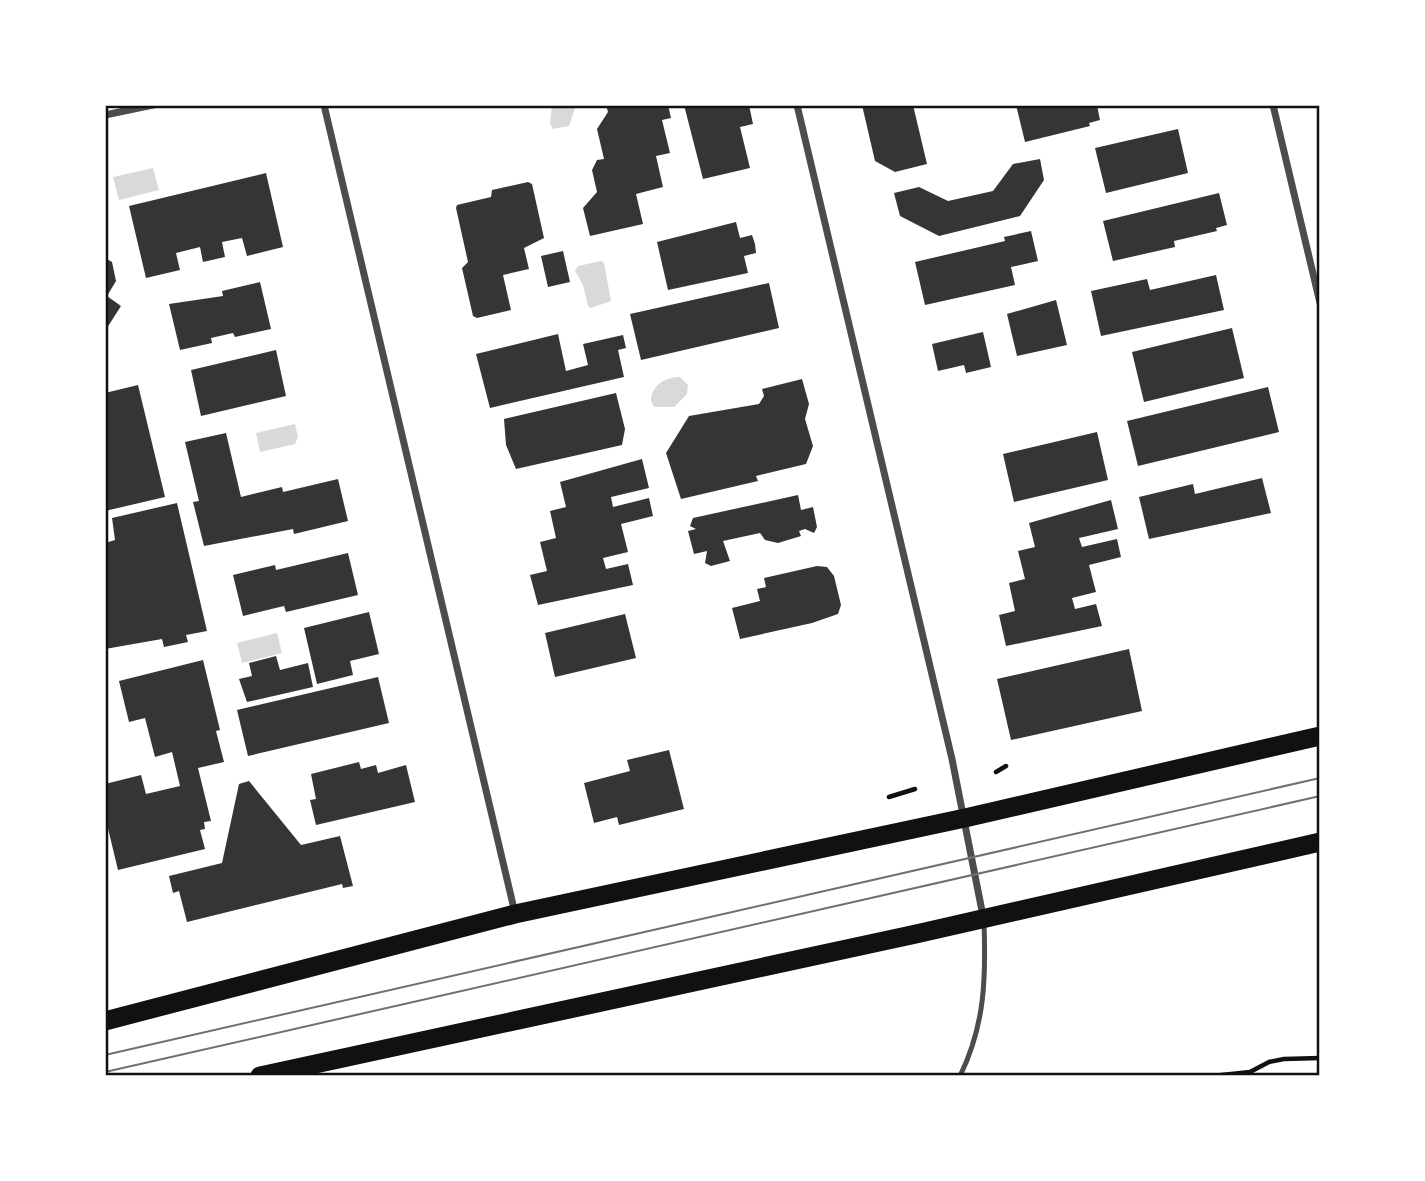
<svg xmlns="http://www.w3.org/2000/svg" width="1425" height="1181" font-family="'PT Sans',sans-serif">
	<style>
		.water { fill: #d9d9d9 }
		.building { fill: #353535 }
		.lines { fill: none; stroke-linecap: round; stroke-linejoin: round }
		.path { stroke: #111; stroke-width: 4.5 }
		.service { stroke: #4c4c4c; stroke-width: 5 }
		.minor { stroke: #4c4c4c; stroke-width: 7 }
		.trunk { stroke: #111; stroke-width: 19 }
		.tram { stroke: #707070; stroke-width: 2 }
		.neatline { fill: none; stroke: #111; stroke-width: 2.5 }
	</style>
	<rect width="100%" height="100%" fill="#fff"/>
	<path class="water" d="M 552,105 L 576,105 L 569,126 L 553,129 L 550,123 Z
		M 153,168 L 159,190 L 119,200 L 113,177 Z
		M 601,261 L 604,263 L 611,301 L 591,308 L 588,306 L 583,285 L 575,271 L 578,266 Z
		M 680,377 L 688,385 L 687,394 L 674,407 L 654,407 L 651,401 C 651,385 666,377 680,377 Z
		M 295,424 L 298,437 L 295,444 L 260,452 L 256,433 Z
		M 277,633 L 282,653 L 242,663 L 237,643 Z"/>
	<path class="building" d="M 606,105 L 668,105 L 671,118 L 662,120 L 670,153 L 656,156 L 663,187 L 636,194 L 643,224 L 590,236 L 583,208 L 597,192 L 592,170 L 597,160 L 604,159 L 597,129 L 608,112 Z
		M 684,105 L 749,105 L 753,124 L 740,127 L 750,168 L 703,179 Z
		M 862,105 L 913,105 L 927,164 L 895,172 L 875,161 Z
		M 1016,105 L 1097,105 L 1100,120 L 1089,123 L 1090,126 L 1025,142 Z
		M 1178,129 L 1188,173 L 1106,193 L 1095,148 Z
		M 1040,159 L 1044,180 L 1020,216 L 939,236 L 900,216 L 894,193 L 919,187 L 948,201 L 993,191 L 1013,164 Z
		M 266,173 L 283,247 L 247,256 L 242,238 L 222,242 L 225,257 L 203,262 L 200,247 L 176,253 L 180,270 L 146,278 L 129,206 Z
		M 528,182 L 532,184 L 544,238 L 524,248 L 529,269 L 503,275 L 511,310 L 477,318 L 473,316 L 462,268 L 468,262 L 456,208 L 457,205 L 491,197 L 492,190 Z
		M 1219,193 L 1227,225 L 1216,228 L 1217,231 L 1174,241 L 1175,247 L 1113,261 L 1103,221 Z
		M 736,222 L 740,238 L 752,235 L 755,244 L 756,253 L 744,256 L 748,273 L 668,290 L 657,242 Z
		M 1031,231 L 1038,261 L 1011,267 L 1015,285 L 925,305 L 915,262 L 1005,241 L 1004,237 Z
		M 563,251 L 570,282 L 548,287 L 541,256 Z
		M 105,258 L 112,262 L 116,281 L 107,296 L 121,306 L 105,331 Z
		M 1216,275 L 1224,310 L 1101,336 L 1091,291 L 1147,279 L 1150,290 Z
		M 260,282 L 271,329 L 235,337 L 233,333 L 211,338 L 212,343 L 180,350 L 169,304 L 223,296 L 222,291 Z
		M 769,283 L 779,328 L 641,360 L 630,314 Z
		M 1056,300 L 1067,345 L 1017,356 L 1007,314 Z
		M 1232,328 L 1244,378 L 1144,402 L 1132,352 Z
		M 983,332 L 991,367 L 966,373 L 964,365 L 938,371 L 932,344 Z
		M 558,334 L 566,371 L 588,365 L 583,344 L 623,335 L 626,348 L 618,350 L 624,377 L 490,408 L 476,354 Z
		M 276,350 L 286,396 L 201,416 L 191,370 Z
		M 802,379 L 809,404 L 805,419 L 813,446 L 806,464 L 756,476 L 758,481 L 681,499 L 666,453 L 689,416 L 759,404 L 764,396 L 762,389 Z
		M 138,385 L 165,497 L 105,511 L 105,393 Z
		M 1268,387 L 1279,432 L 1138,466 L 1127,421 Z
		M 616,393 L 625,429 L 622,445 L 516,469 L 506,445 L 504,419 Z
		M 1097,432 L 1108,480 L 1014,502 L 1003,454 Z
		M 226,433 L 241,497 L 282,487 L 283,492 L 338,479 L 348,521 L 294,534 L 293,529 L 204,546 L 193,502 L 199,501 L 185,442 Z
		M 642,459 L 649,488 L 611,497 L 613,507 L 649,498 L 653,516 L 621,524 L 628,552 L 603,558 L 606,569 L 628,564 L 633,585 L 538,605 L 530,575 L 547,571 L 540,542 L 556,538 L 550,511 L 566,507 L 560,482 Z
		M 1262,478 L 1271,513 L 1149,539 L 1139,497 L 1193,484 L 1195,494 Z
		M 798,495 L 801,510 L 813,507 L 817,527 L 814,533 L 805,529 L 799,531 L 801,536 L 778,543 L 765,540 L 760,533 L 723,541 L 730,561 L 711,566 L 705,563 L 707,551 L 694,554 L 688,531 L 696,529 L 690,526 L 693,518 Z
		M 1111,500 L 1118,529 L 1079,538 L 1082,547 L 1117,539 L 1121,557 L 1089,565 L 1096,592 L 1072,598 L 1075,609 L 1096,604 L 1102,626 L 1006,646 L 999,615 L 1015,611 L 1009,583 L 1025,579 L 1018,551 L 1035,547 L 1029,523 Z
		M 177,503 L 207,631 L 186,635 L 188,642 L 164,647 L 162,639 L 105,649 L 105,543 L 115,540 L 112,518 Z
		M 348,553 L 358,595 L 286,612 L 284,606 L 243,616 L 233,575 L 275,565 L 276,570 Z
		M 817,566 L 827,567 L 834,576 L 841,605 L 838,614 L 812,623 L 740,639 L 732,608 L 760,601 L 757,589 L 766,587 L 764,578 Z
		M 369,612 L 379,654 L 350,661 L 353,675 L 317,684 L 304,628 Z
		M 625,614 L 636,658 L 555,677 L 545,633 Z
		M 1129,649 L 1142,711 L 1011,740 L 997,679 Z
		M 276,656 L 280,670 L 308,663 L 313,687 L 247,702 L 239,679 L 252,676 L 249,663 Z
		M 203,660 L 220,730 L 216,731 L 224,762 L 198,768 L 211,821 L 204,822 L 205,829 L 200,830 L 205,849 L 118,870 L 105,816 L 105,784 L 141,775 L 146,794 L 180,786 L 172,752 L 155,757 L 145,718 L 129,722 L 119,681 Z
		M 378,677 L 389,723 L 248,756 L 237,710 Z
		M 669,750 L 684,809 L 619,825 L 617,817 L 594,823 L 584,783 L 630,771 L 627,760 Z
		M 359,762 L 361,769 L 376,765 L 378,773 L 406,765 L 415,802 L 316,825 L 310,800 L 316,799 L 311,774 Z
		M 249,781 L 301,845 L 340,836 L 353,886 L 343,888 L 342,884 L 187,922 L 179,891 L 173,893 L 169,876 L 222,863 L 239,784 Z"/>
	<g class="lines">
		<path class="path" d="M 996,772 L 1006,766
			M 889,797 L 915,789
			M 1212,1076 L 1250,1072 L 1269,1062 L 1284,1059 L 1320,1058"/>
		<path class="service" d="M 960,1076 C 985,1025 986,978 984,923"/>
		<path class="minor" d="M 324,105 L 515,913
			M 797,105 L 952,759 L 983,916
			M 1273,105 L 1320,303
			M 105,115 L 153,105"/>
		<path class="trunk" d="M 105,1021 L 515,914 L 965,818 L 1320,736
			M 260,1076 L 916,934 L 1320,842"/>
		<path class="tram" d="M 105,1055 L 1320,778
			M 105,1072 L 1320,796"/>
	</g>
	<rect width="1425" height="1181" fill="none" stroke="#ffffff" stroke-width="214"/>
	<rect x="107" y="107" width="1211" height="967" class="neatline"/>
</svg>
